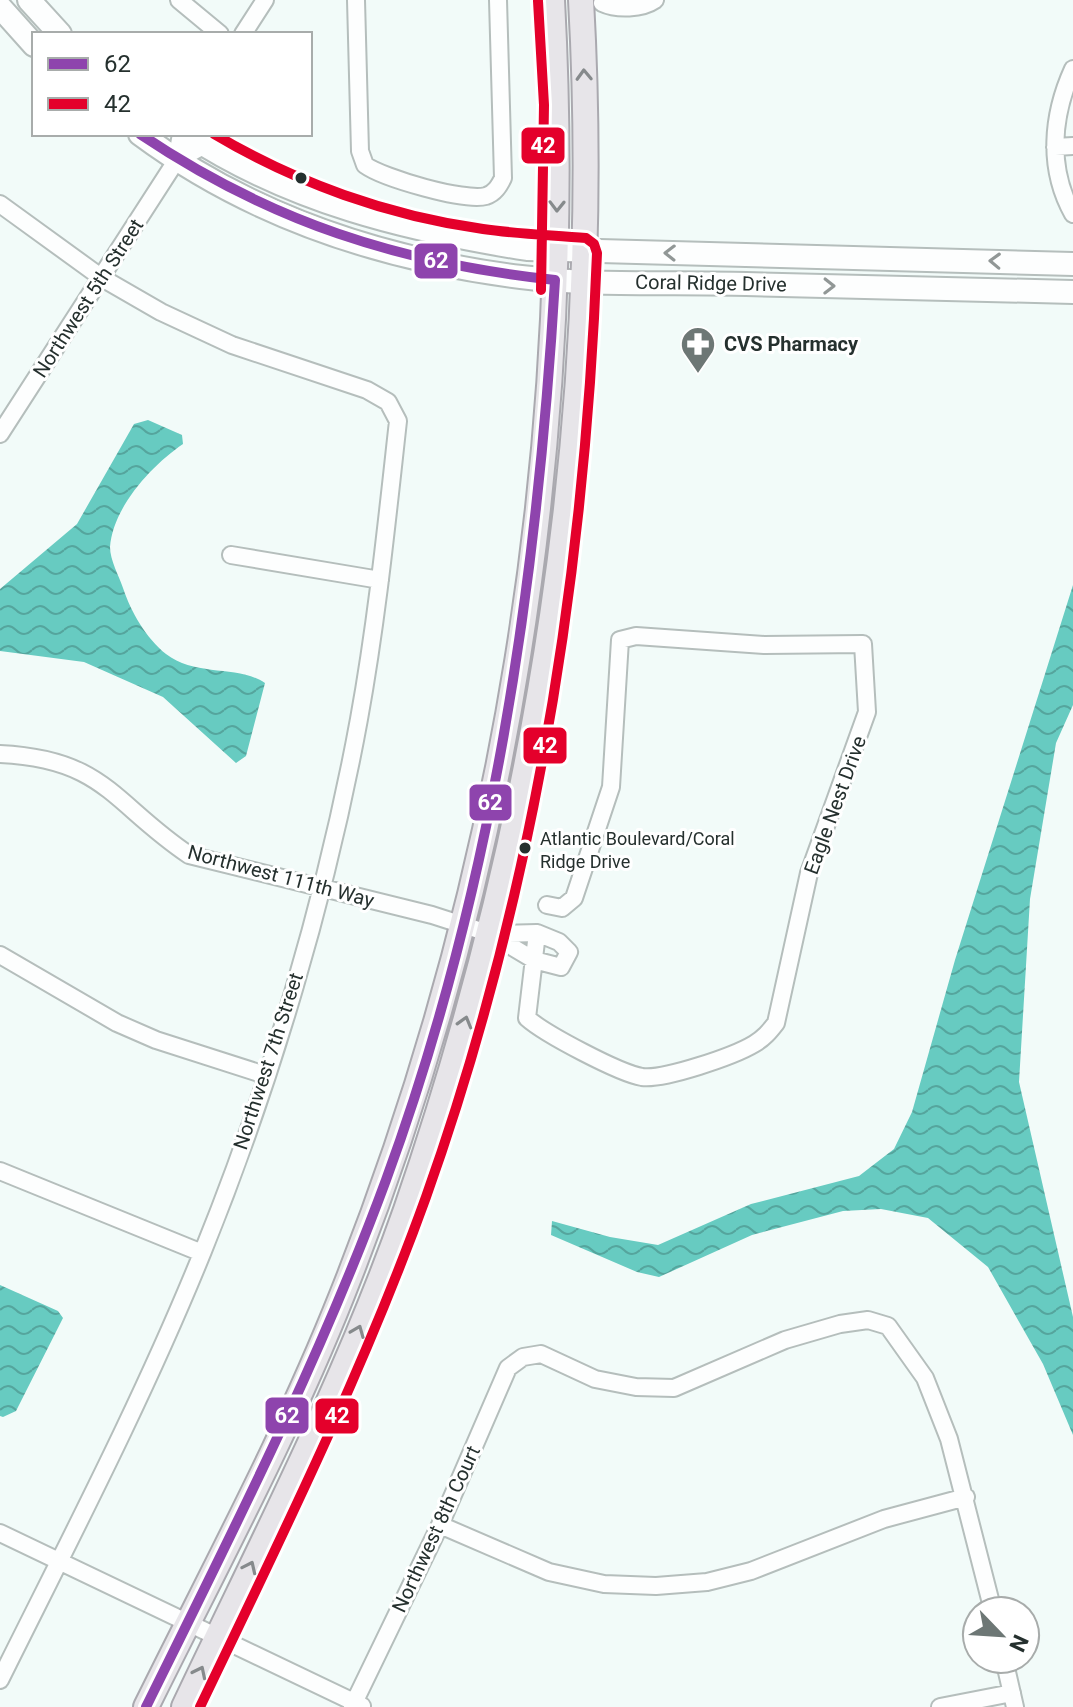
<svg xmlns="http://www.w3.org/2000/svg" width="1073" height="1707" font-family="Roboto,sans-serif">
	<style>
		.water { fill: url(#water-waves) }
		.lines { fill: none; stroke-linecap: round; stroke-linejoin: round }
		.minor-casing { stroke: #b5bebc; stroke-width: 20 }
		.secondary-casing { stroke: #b5bebc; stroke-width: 26 }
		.primary-casing { stroke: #aaa9af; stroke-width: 28 }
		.minor { stroke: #fdfefe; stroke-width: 16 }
		.secondary { stroke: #fdfefe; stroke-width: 22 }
		.primary { stroke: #e7e5e9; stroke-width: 24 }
		.bus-1-casing { stroke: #fff; stroke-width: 16 }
		.bus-2-casing { stroke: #fff; stroke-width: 16 }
		.bus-1 { stroke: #8e44ad; stroke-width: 10 }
		.bus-2 { stroke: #e4002b; stroke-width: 10 }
		.oneway { stroke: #868a8c }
		.oneway2 { stroke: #919796 }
		.bus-dot { fill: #25302e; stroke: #fff; stroke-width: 3 }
		.labels { text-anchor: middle; stroke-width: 6; stroke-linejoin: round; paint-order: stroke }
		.bus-label { font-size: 18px; fill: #25302e; stroke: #fff; text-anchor: start }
		.street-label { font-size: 20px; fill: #25302e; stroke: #fff }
		.poi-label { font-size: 20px; font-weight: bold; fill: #25302e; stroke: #fff; text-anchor: start }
		.line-badge { stroke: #fff; stroke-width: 3 }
		.badge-label { font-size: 22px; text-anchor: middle; font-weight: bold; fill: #fff }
	</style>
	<defs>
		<pattern id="water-waves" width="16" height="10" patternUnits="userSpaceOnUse" patternTransform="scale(2)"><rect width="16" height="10" fill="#67cbc1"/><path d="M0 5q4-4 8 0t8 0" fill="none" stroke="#55a59d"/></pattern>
	</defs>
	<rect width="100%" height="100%" fill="#f2fbf9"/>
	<path class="water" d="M 148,420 L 182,435 L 183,444 C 152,465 113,507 110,547 C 110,560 119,576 123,588 C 131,612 146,638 166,654 C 196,677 239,665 265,683 L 246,756 L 236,763 L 163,697 L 84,662 L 0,651 L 0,589 L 77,524 L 134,424 Z
		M 1073,585 L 1073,705 L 1056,743 L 1030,899 L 1019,1082 L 1073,1317 L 1073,1435 L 1043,1364 L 988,1267 L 928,1218 L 881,1209 L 843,1211 L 752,1235 L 659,1277 L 637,1272 L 551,1235 L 552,1221 L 610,1237 L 658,1245 L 751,1204 L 859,1176 L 894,1149 L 912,1112 L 955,960 Z
		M 0,1285 L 58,1311 L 63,1318 L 16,1411 L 3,1417 L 0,1416 Z"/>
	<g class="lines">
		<g class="minor-casing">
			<path id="minor" d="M 179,0 L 220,34
				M 356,0 L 360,151 L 365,165 C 383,178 465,202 486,196 C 495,193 499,186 503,178 L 498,0
				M 602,3 C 617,10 642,9 655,0
				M 243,34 L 265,0
				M 1073,69 C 1052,115 1047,168 1073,214
				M 1055,147 L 1073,146
				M 176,161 L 205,145 L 211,134
				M 0,204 L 102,278 L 161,312 L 232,345 L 367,390 L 388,402 L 398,421 C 387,520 377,620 359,719 C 327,894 270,1086 203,1251 C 144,1397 70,1539 0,1680
				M 0,434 L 176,161 L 181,134
				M 231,555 L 380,580
				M 0,754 C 105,759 113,804 189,855 L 432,915 L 491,934 L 537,933 L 559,942 L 569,952 L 561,967 L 534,960 L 491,934
				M 537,933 L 527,1018 C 545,1034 619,1073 642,1077 C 664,1080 734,1056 754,1044 C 764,1038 769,1032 776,1023 L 809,873 L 867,712 L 863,644 L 764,645 L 636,636 L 620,640 L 611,787 L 574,898 L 562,908 L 547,905
				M 0,955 L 117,1023 L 156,1040 L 265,1075
				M 0,1171 L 202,1253
				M 440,1525 L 549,1572 L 604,1584 L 656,1586 L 707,1582 L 751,1571 L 884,1519 L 966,1497
				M 0,1533 L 362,1706
				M 1004,1659 L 1015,1707
				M 352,1707 L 440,1525 L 508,1368 L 523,1357 L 541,1354 L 595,1379 L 636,1387 L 674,1388 L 785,1340 L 840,1324 L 868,1320 L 888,1326 L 925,1378 L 949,1439 L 993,1611
				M 940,1707 L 1012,1693"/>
		</g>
		<g class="secondary-casing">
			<path id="secondary" d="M 29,0 L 60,34
				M 0,7 L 34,45
				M 140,134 C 252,217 384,260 521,277 C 595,286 671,282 746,284 C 855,286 964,289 1073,292
				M 187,134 C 291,202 406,230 527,249 L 1073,264"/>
		</g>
		<g class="primary-casing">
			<path id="primary" d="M 146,1707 C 213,1571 286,1436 342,1295 C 506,884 576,442 552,0
				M 184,1707 C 261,1544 346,1381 406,1210 C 540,822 604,411 581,0"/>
		</g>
		<use href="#minor" class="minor"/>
		<use href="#secondary" class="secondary"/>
		<use href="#primary" class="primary"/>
		<g class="bus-1-casing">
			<path id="bus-1" d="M 140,134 C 271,222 399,263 555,280 C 537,586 492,891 386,1180 C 319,1362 232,1533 146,1707"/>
		</g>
		<g class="bus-2-casing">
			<path id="bus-2" d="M 538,1 L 544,105 L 541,290
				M 200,1707 C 280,1540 363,1372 426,1197 C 534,894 585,573 597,253 L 594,244 L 586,238 C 552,235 517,234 483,229 C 389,216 296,183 214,134"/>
		</g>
		<use href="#bus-1" class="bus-1"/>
		<use href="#bus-2" class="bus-2"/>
	</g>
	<defs><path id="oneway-chevron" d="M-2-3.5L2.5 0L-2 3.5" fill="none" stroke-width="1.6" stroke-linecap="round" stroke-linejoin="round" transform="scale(2)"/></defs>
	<g class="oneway">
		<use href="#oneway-chevron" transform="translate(584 75) rotate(-92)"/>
		<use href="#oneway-chevron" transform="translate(557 206) rotate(91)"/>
		<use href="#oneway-chevron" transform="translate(465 1022) rotate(-74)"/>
		<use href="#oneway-chevron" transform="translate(358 1331) rotate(-68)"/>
		<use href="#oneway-chevron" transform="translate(250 1567) rotate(-65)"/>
		<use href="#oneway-chevron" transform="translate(200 1672) rotate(-64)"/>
	</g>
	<g class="oneway2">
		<use href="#oneway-chevron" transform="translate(670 253) rotate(-179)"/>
		<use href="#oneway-chevron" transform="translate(995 261) rotate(-178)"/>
		<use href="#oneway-chevron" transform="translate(829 286) rotate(1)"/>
	</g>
	<defs>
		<g id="pharmacy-pin" transform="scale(1.8)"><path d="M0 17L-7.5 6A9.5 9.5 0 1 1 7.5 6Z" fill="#6d7775" stroke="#fff"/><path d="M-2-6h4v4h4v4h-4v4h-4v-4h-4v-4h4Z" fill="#fff"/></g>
	</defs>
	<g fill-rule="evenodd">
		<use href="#pharmacy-pin" x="698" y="344"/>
	</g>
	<g class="bus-dot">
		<circle cx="301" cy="178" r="7"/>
		<circle cx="525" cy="848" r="7"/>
	</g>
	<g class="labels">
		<g class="bus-label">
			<text x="540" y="845">Atlantic Boulevard/Coral<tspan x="540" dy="23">Ridge Drive</tspan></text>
		</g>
		<g class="street-label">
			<text transform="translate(711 283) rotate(1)" y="7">Coral Ridge Drive</text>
			<text transform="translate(88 298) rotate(-57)" y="7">Northwest 5th Street</text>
			<text transform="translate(835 805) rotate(-70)" y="7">Eagle Nest Drive</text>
			<text transform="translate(281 876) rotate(15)" y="7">Northwest 111th Way</text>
			<text transform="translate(268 1061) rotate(-72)" y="7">Northwest 7th Street</text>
			<text transform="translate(436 1529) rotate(-65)" y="7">Northwest 8th Court</text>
		</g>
		<g class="poi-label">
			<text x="724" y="351">CVS Pharmacy</text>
		</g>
	</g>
	<g class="line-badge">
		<rect x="520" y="126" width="46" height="39" rx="8" fill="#e4002b"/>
		<rect x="413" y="242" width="46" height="38" rx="8" fill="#8e44ad"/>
		<rect x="522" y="726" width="46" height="39" rx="8" fill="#e4002b"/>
		<rect x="468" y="783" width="45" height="39" rx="8" fill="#8e44ad"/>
		<rect x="264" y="1396" width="46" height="39" rx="8" fill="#8e44ad"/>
		<rect x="314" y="1397" width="46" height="38" rx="8" fill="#e4002b"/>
	</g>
	<g class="badge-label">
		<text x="543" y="153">42</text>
		<text x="436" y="268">62</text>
		<text x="545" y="753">42</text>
		<text x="490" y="810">62</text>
		<text x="287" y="1423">62</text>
		<text x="337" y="1423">42</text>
	</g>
	<rect x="32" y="32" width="280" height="104" fill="#ffffff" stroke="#a8acab" stroke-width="2"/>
	<rect x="48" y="58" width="40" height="12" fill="#8e44ad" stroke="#a8acab" stroke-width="2"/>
	<text x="104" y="72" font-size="24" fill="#25302e">62</text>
	<rect x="48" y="98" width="40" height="12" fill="#e4002b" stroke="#a8acab" stroke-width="2"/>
	<text x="104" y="112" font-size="24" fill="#25302e">42</text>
	<g transform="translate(1001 1635) rotate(115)"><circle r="38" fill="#ffffff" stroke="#a8acab" stroke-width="2"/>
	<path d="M0-6L14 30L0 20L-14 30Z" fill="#6d7775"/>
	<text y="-12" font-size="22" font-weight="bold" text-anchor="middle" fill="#25302e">N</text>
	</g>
</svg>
